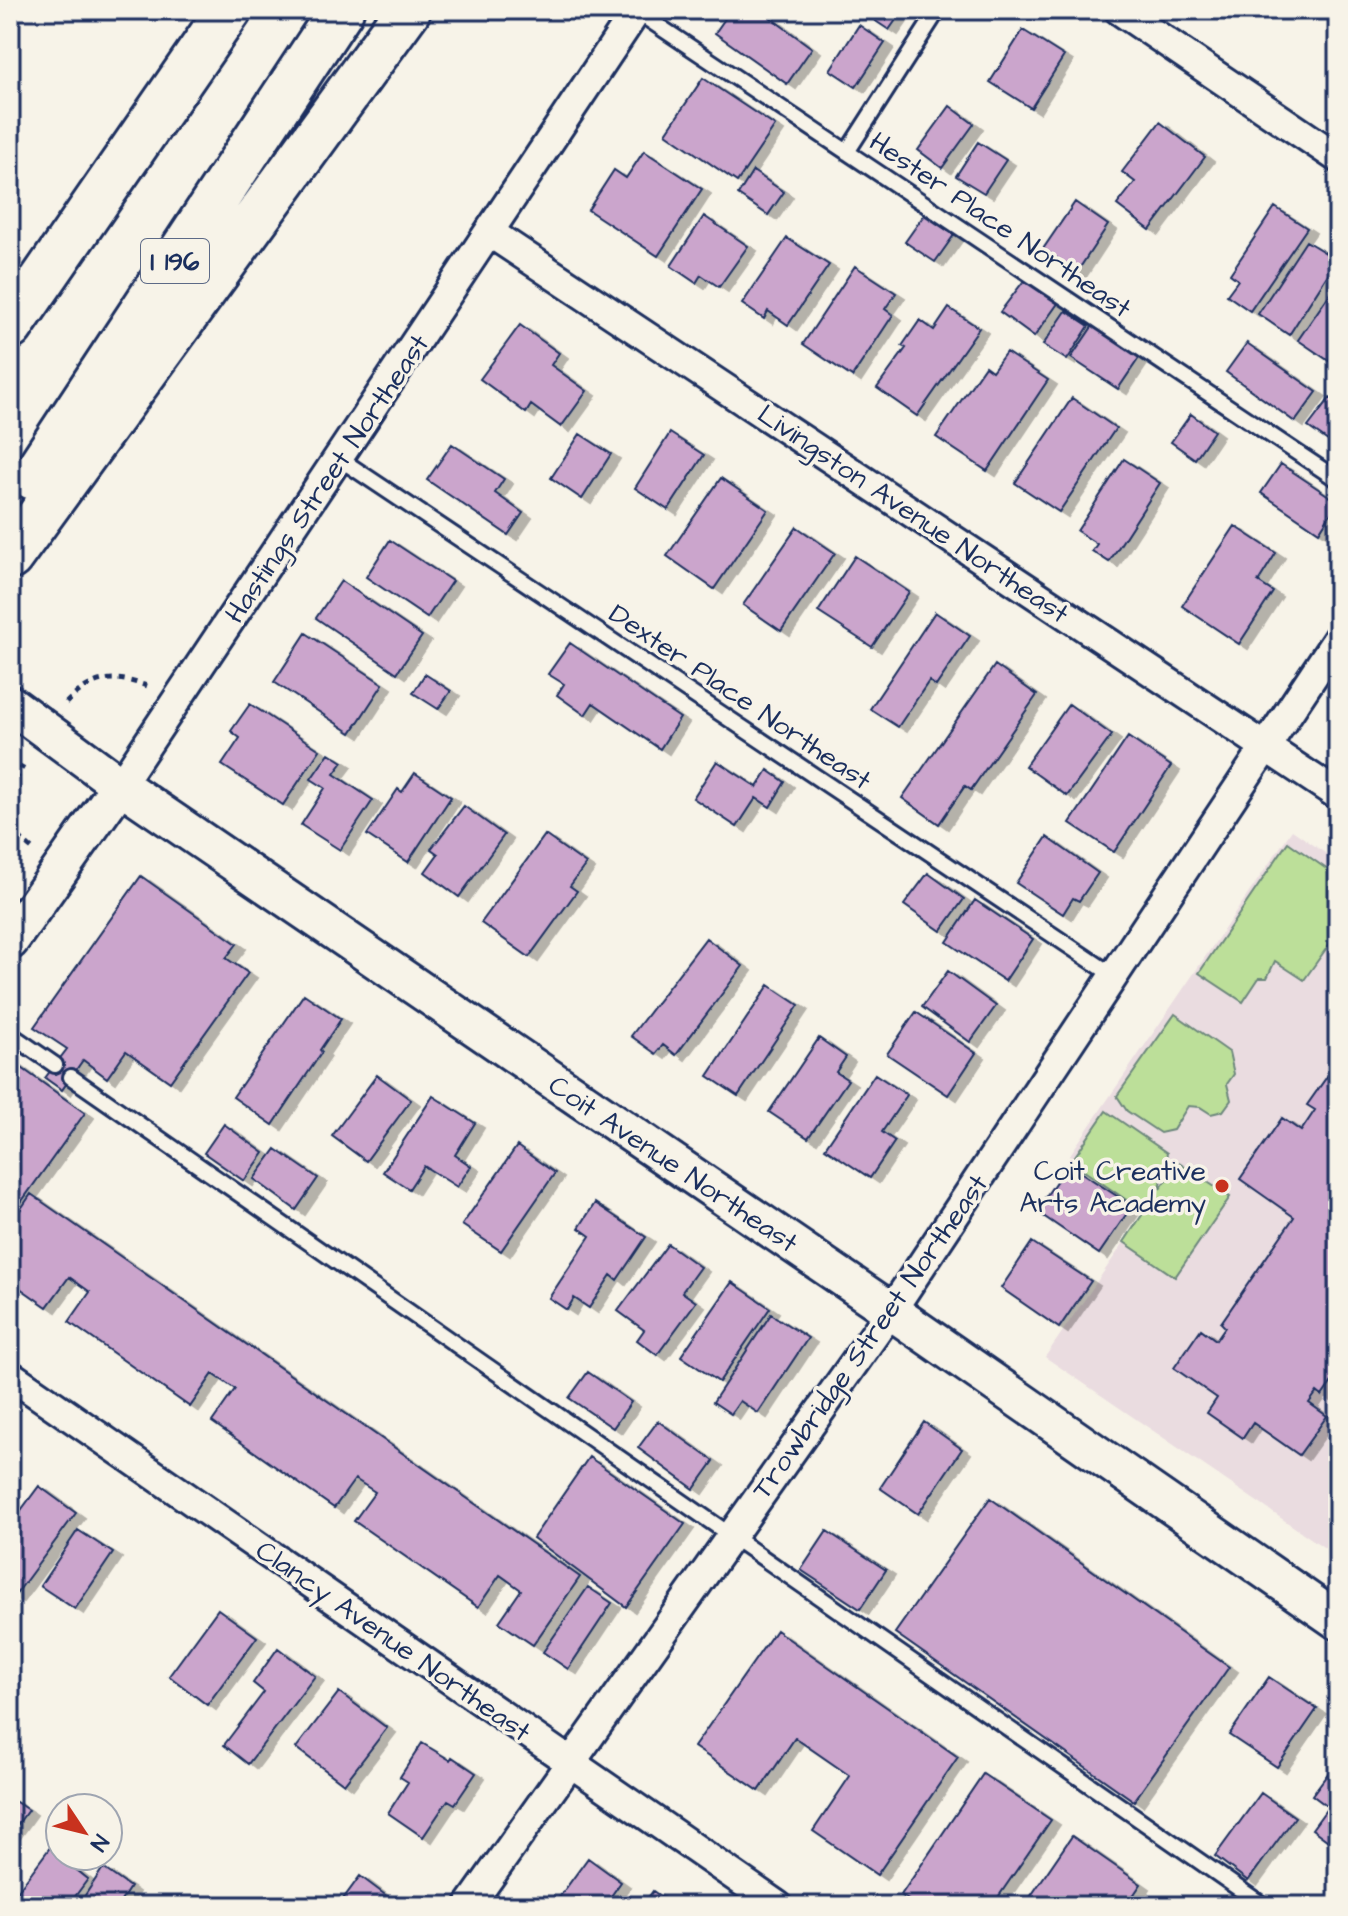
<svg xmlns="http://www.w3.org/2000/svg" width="1348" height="1916" font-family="'Architects Daughter',sans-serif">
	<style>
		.built { fill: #eadce0 }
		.green { fill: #bcdf99; stroke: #6c877c; stroke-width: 2 }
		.building { fill: #cba5cc; stroke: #1b2f5e; stroke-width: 2; filter: url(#shadow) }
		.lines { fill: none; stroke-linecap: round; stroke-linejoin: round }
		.service-casing { stroke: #1b2f5e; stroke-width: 20 }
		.minor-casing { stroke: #1b2f5e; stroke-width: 34 }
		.tertiary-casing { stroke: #1b2f5e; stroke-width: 42 }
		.motorway-casing { stroke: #1b2f5e; stroke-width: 50 }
		.path { stroke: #1b2f5e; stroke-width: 5; stroke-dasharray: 6 6; stroke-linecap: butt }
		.service { stroke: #f7f3e8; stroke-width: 14 }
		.minor { stroke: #f7f3e8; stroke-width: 28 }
		.tertiary { stroke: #f7f3e8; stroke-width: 36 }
		.motorway { stroke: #f7f3e8; stroke-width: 44 }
		.poi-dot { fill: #c8321e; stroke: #f7f3e8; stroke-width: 3 }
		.labels { text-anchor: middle; stroke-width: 7; stroke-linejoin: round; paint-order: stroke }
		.shield { fill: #f7f3e8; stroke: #5d6a87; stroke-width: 2 }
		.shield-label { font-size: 26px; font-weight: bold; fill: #1b2f5e }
		.street-label { font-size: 28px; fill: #1b2f5e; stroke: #f7f3e8 }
		.poi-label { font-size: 28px; fill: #1b2f5e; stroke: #f7f3e8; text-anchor: end }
	</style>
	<defs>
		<filter id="shadow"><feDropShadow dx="9" dy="5" stdDeviation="0" flood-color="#0004"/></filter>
	</defs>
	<rect width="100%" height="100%" fill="#f7f3e8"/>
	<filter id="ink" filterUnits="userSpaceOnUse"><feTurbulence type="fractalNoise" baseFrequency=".0125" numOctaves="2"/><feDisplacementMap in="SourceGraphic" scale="16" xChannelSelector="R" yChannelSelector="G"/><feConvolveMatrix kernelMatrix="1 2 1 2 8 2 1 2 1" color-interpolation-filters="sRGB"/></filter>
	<g filter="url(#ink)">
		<path class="built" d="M 1292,830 L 1338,862 L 1338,1557 L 1045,1357 L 1145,1212 L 1067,1159 Z"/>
		<path class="green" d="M 1288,842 L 1338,877 L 1338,932 L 1304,980 L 1275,961 L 1267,978 L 1259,978 L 1243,1002 L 1199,973 Z
			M 1175,1014 L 1229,1052 L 1234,1074 L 1227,1084 L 1231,1100 L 1223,1111 L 1211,1114 L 1200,1107 L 1188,1106 L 1173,1130 L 1160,1133 L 1127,1111 L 1117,1096 Z
			M 1106,1111 L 1167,1153 L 1160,1189 L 1179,1163 L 1230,1197 L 1175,1277 L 1124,1242 L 1144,1212 L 1071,1162 Z"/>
		<path class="building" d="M 731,10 L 760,10 L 812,48 L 787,84 L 715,33 Z
			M 859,10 L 903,10 L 889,30 Z
			M 859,25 L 885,43 L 856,87 L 830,70 Z
			M 1023,30 L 1064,56 L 1031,108 L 990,82 Z
			M 703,78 L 775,126 L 737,182 L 666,133 Z
			M 950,106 L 974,124 L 942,168 L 918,150 Z
			M 1160,122 L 1205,157 L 1150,230 L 1117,205 L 1135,182 L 1122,172 Z
			M 978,142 L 1006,160 L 984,193 L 956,176 Z
			M 644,151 L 702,189 L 658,256 L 588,210 L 614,170 L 626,178 Z
			M 753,171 L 784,192 L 768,215 L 738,195 Z
			M 1075,202 L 1108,225 L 1077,272 L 1043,249 Z
			M 1275,207 L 1307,228 L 1250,311 L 1227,295 L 1238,280 L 1230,274 Z
			M 924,215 L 954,235 L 935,262 L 905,242 Z
			M 704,216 L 748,246 L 719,287 L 701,275 L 696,283 L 671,266 Z
			M 787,238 L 829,265 L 788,325 L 768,311 L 764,319 L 742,304 Z
			M 1306,241 L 1337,260 L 1289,335 L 1258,314 Z
			M 855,266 L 896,293 L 885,309 L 893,315 L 852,377 L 803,344 Z
			M 1026,278 L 1059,302 L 1034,337 L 1000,312 Z
			M 1338,282 L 1338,348 L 1329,361 L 1298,340 Z
			M 949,308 L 979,328 L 917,416 L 877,388 L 906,348 L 902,346 L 920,320 L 934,330 Z
			M 1066,311 L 1089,326 L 1067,360 L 1043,345 Z
			M 1094,324 L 1141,355 L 1118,389 L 1071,358 Z
			M 520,325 L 559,353 L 551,365 L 587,391 L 561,427 L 531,405 L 526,413 L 480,379 Z
			M 1247,343 L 1317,392 L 1295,422 L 1226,372 Z
			M 1006,352 L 1048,380 L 987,471 L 936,437 L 985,366 L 992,371 Z
			M 1072,398 L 1116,428 L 1059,512 L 1015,483 Z
			M 1330,398 L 1338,403 L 1338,448 L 1308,427 Z
			M 1191,414 L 1214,431 L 1195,459 L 1171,442 Z
			M 670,433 L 704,455 L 668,510 L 635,488 Z
			M 580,434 L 611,454 L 582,499 L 551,478 Z
			M 452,444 L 504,479 L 495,493 L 523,513 L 508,535 L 427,480 Z
			M 1124,459 L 1160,483 L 1109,562 L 1092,551 L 1097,544 L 1077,531 Z
			M 1281,464 L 1338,502 L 1319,532 L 1261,493 Z
			M 721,478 L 768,510 L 714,589 L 667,556 Z
			M 1235,526 L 1276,553 L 1258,582 L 1273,592 L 1239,644 L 1182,606 Z
			M 797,527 L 835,553 L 781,631 L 743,605 Z
			M 390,540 L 452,581 L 427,618 L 366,577 Z
			M 855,556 L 909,592 L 872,647 L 818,612 Z
			M 341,581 L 422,636 L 397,673 L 316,618 Z
			M 935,612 L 970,636 L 936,686 L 929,681 L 898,727 L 870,709 Z
			M 306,633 L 383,684 L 351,733 L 274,682 Z
			M 570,643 L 680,718 L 660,749 L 593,703 L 585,715 L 557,695 L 564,684 L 548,674 Z
			M 995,665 L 1037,695 L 971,790 L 965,786 L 939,824 L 902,798 Z
			M 425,674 L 451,691 L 438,709 L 413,693 Z
			M 250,704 L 320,750 L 283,805 L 222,765 L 240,738 L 231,731 Z
			M 1069,704 L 1112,735 L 1067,796 L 1025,766 Z
			M 1128,737 L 1171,766 L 1114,852 L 1070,823 Z
			M 329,753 L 343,762 L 334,774 L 373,800 L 340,850 L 301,825 L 325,788 L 311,779 Z
			M 717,761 L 757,787 L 768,770 L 785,782 L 770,807 L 756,798 L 737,827 L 693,798 Z
			M 415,773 L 451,797 L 408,862 L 367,835 L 398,789 L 402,792 Z
			M 464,806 L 504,835 L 459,897 L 425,872 L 438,854 L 431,849 Z
			M 545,835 L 586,864 L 570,886 L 577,891 L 529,957 L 481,923 Z
			M 1047,837 L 1098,873 L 1079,901 L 1073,898 L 1063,914 L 1016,883 Z
			M 928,873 L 964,899 L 941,931 L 904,905 Z
			M 141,876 L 237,944 L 226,958 L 248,973 L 170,1082 L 126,1051 L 107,1078 L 83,1060 L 62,1090 L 45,1078 L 67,1049 L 34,1027 Z
			M 975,900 L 1033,939 L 1005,981 L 947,942 Z
			M 706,938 L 743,966 L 676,1055 L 663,1045 L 656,1054 L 631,1036 Z
			M 948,971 L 996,1006 L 970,1042 L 922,1007 Z
			M 769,985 L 799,1005 L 738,1096 L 708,1076 Z
			M 304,994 L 341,1019 L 320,1050 L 322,1052 L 273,1125 L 233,1097 Z
			M 916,1012 L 976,1053 L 948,1095 L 887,1054 Z
			M 819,1038 L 846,1057 L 836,1072 L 848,1080 L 808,1138 L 769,1112 Z
			M 12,1061 L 85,1113 L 14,1212 L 10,1209 L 10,1064 Z
			M 1338,1061 L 1338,1373 L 1322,1396 L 1317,1392 L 1309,1403 L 1327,1416 L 1299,1455 L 1253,1423 L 1243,1438 L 1207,1413 L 1217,1398 L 1174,1368 L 1201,1329 L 1216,1340 L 1225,1327 L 1221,1323 L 1294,1217 L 1240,1179 L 1282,1118 L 1301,1131 L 1315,1110 L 1307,1105 Z
			M 875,1074 L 907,1095 L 882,1132 L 895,1141 L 870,1178 L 825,1148 Z
			M 377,1075 L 411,1100 L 366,1161 L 332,1136 Z
			M 433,1096 L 475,1123 L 455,1155 L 471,1166 L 457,1187 L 424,1166 L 409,1189 L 383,1172 Z
			M 224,1124 L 264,1153 L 244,1181 L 204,1153 Z
			M 517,1146 L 555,1173 L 501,1251 L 462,1225 Z
			M 276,1149 L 318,1178 L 296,1210 L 254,1179 Z
			M 1068,1164 L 1132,1206 L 1099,1254 L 1036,1211 Z
			M 31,1194 L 580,1577 L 533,1645 L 499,1622 L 521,1590 L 500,1575 L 478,1607 L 354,1521 L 375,1492 L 355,1479 L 334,1508 L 212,1422 L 235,1389 L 213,1374 L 190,1407 L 69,1322 L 90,1292 L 69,1277 L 47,1307 L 10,1281 L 10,1225 Z
			M 595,1203 L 646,1237 L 617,1280 L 611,1275 L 589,1308 L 574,1298 L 567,1310 L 549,1298 L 590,1236 L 579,1228 Z
			M 1032,1242 L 1091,1281 L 1059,1328 L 1001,1288 Z
			M 668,1244 L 700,1267 L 682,1292 L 696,1302 L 657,1355 L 637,1340 L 644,1330 L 618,1311 Z
			M 732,1282 L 770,1308 L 719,1382 L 681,1356 Z
			M 771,1314 L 808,1338 L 758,1413 L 740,1401 L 731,1414 L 713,1402 Z
			M 588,1372 L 631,1402 L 613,1428 L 569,1398 Z
			M 658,1421 L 714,1461 L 694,1489 L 638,1448 Z
			M 924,1422 L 962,1449 L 918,1514 L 880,1488 Z
			M 589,1457 L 685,1524 L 626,1607 L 533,1538 Z
			M 39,1486 L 76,1513 L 14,1597 L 10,1595 L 10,1525 Z
			M 990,1498 L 1229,1667 L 1134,1801 L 895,1633 Z
			M 78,1530 L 113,1553 L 75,1609 L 40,1586 Z
			M 827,1531 L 886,1570 L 860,1609 L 801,1570 Z
			M 588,1587 L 612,1603 L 568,1669 L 543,1652 Z
			M 218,1609 L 257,1637 L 207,1705 L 169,1676 Z
			M 776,1630 L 958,1757 L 877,1875 L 813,1831 L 850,1776 L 795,1738 L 759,1791 L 694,1747 Z
			M 278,1648 L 315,1676 L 248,1764 L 224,1745 L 264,1692 L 253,1683 Z
			M 1269,1677 L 1317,1709 L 1277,1767 L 1229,1735 Z
			M 339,1692 L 387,1728 L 344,1784 L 296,1748 Z
			M 422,1743 L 450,1760 L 452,1757 L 476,1773 L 455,1804 L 448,1800 L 423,1837 L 388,1813 L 408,1782 L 400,1777 Z
			M 1338,1760 L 1338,1833 L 1331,1843 L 1312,1829 L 1328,1807 L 1312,1795 Z
			M 983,1774 L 1051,1820 L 992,1906 L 917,1906 L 901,1895 Z
			M 1261,1793 L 1295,1817 L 1248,1881 L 1215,1856 Z
			M 10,1798 L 28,1810 L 10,1835 Z
			M 60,1834 L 60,1856 L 80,1856 L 72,1866 L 88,1879 L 68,1906 L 10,1906 L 10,1901 Z
			M 1072,1836 L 1141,1884 L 1126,1906 L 1024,1906 Z
			M 588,1858 L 621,1882 L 604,1906 L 553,1906 Z
			M 103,1868 L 130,1887 L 118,1906 L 78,1906 Z
			M 360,1876 L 400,1906 L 338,1906 Z
			M 653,1891 L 674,1906 L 642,1906 Z"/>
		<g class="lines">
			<g class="service-casing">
				<path id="service" d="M 636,11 L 1338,480
					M 847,152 L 938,10
					M 340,459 L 1114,976
					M 10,1034 L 55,1065
					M 71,1077 L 1264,1906"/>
			</g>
			<g class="minor-casing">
				<path id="minor" d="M 1119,10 L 1338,158
					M 489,232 L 1338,795
					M 120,785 L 637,10
					M 10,1375 L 778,1906
					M 469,1906 L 891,1311 L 1338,638"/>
			</g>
			<g class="tertiary-casing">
				<path id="tertiary" d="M 10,704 L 120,785 L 891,1311 L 1338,1621
					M 10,941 L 120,785"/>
			</g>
			<g class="motorway-casing">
				<path id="motorway" d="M 10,327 L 229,10
					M 33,477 L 341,10
					M 10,557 L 408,10"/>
			</g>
			<path class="path" d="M 66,703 C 93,676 112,674 147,686
				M 10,791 L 23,766
				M 10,814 C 12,830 20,839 32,849"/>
			<use href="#service" class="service"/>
			<use href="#minor" class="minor"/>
			<use href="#tertiary" class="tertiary"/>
			<use href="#motorway" class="motorway"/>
		</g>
	</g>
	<circle class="poi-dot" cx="1222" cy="1186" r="8"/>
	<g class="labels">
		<rect class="shield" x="141" y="239" width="68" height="44" rx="6"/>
		<g class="shield-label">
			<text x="175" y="270">I 196</text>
		</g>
		<g class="street-label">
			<text transform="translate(1001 224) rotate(34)" y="10">Hester Place Northeast</text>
			<text transform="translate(326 478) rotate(-56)" y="10">Hastings Street Northeast</text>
			<text transform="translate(914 513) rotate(34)" y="10">Livingston Avenue Northeast</text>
			<text transform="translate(741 696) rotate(34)" y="10">Dexter Place Northeast</text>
			<text transform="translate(674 1163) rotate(34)" y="10">Coit Avenue Northeast</text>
			<text transform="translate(869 1336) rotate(-55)" y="10">Trowbridge Street Northeast</text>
			<text transform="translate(394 1640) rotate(35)" y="10">Clancy Avenue Northeast</text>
		</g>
		<g class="poi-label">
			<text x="1206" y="1180">Coit Creative<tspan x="1206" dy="32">Arts Academy</tspan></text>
		</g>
	</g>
	<rect width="1348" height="1916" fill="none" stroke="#f7f3e8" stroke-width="40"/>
	<rect x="20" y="20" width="1308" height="1876" fill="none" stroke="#1b2f5e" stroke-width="3" filter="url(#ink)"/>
	<g transform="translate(84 1832) rotate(125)"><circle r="38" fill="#f7f3e8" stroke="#9fa5b1" stroke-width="2"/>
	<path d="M0-6L14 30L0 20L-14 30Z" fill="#c8321e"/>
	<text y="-12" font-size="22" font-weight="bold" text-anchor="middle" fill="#1b2f5e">N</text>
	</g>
</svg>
